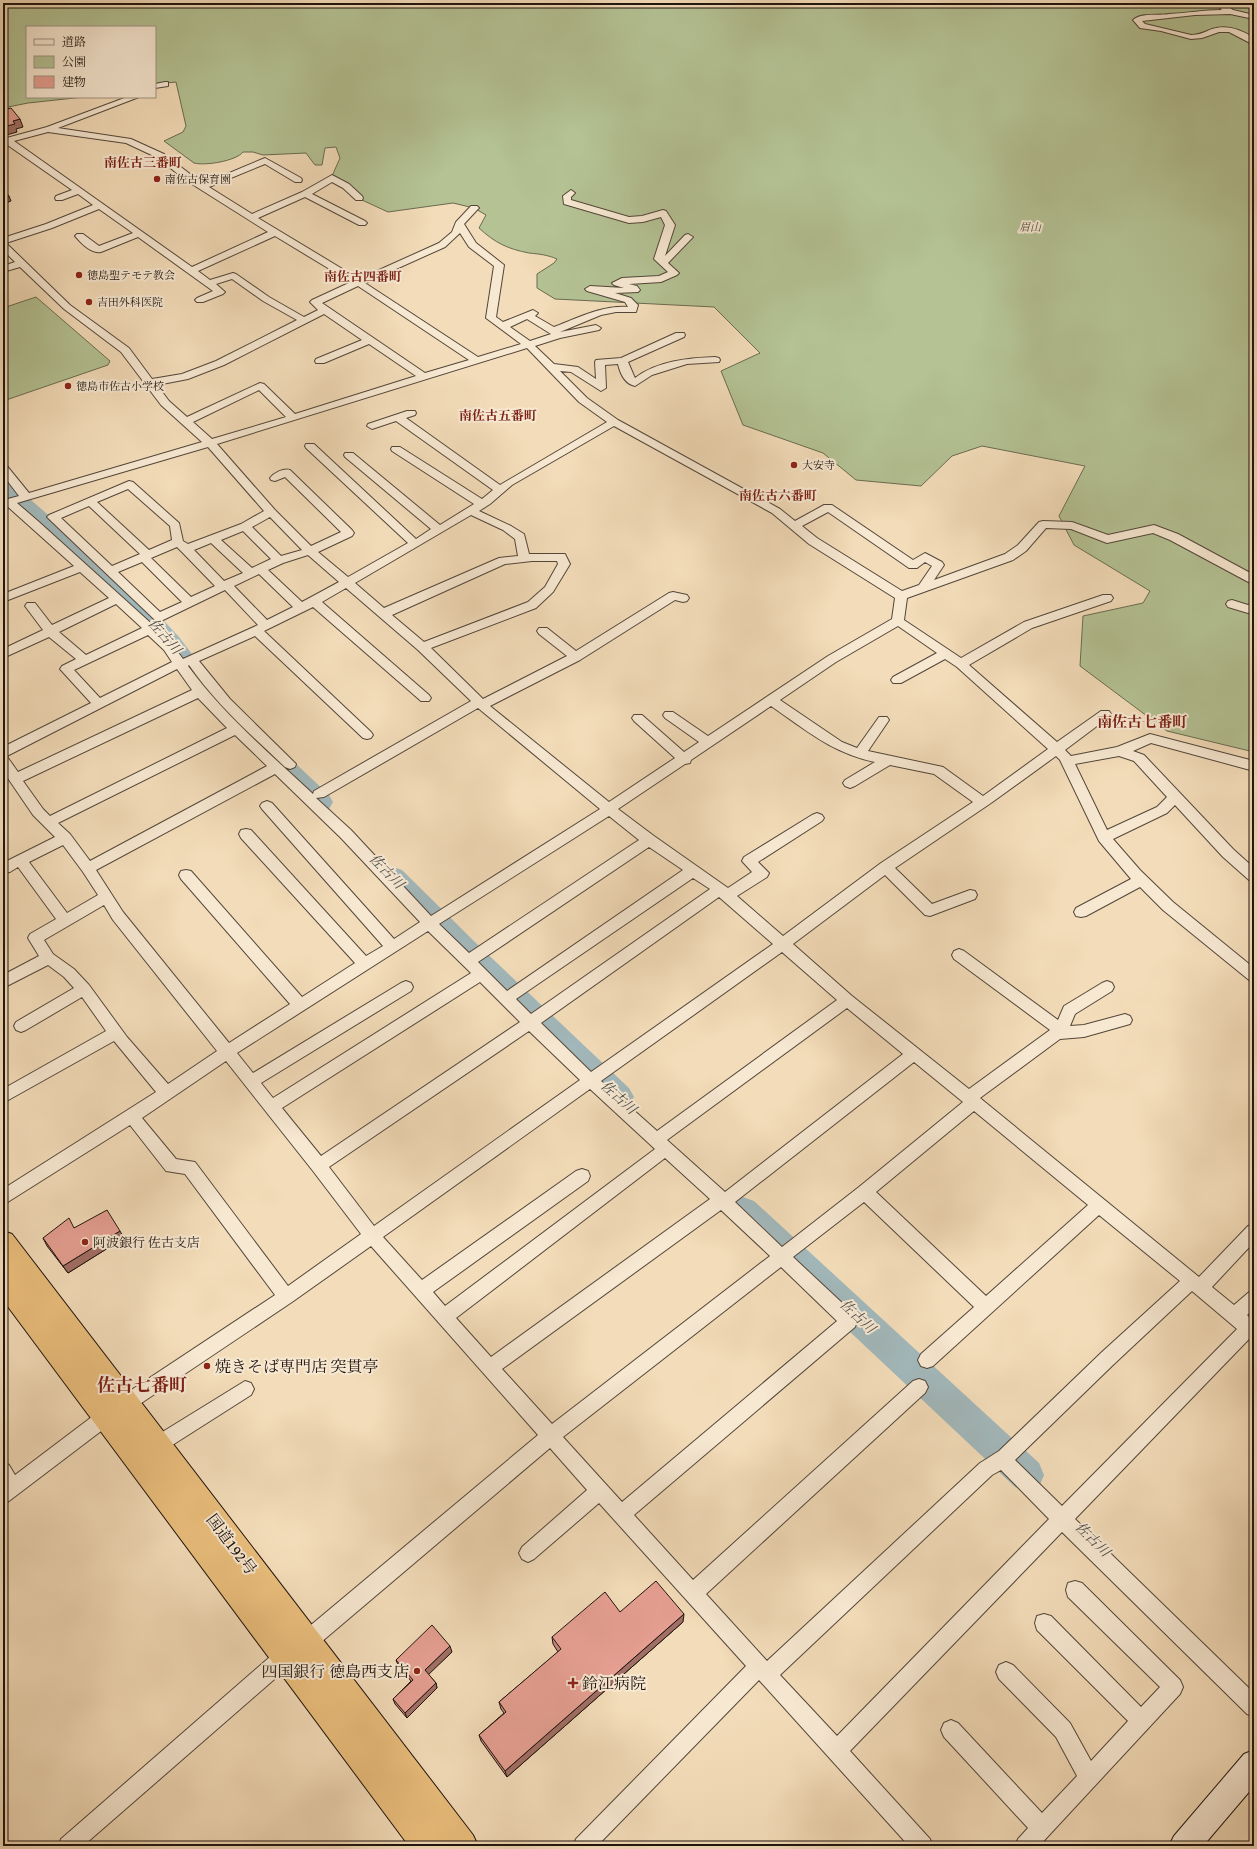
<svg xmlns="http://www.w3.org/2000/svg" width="1257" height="1849" font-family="'Gentium Book Plus','Noto Serif JP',serif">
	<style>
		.green { fill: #b4c294; stroke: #696b51 }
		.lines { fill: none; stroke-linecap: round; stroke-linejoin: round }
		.river { fill: #a2b8bb; fill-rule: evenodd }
		.street-casing { stroke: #534639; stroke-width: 2 }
		.secondary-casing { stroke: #1e140e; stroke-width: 2 }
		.highway-casing { stroke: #1e140e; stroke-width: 2 }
		.street { fill: #f7e8d2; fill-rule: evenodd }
		.secondary { fill: #f7e8d2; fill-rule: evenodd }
		.highway { fill: #eabe7c; fill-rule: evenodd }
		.wall { fill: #c6897e; stroke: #1e140e }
		.shaded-wall { fill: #a16f66; stroke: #1e140e }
		.building { fill: #e69f92; stroke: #1e140e }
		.poi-dot { fill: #8f2418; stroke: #f7e8d2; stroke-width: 1.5 }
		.labels { text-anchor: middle; stroke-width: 4; stroke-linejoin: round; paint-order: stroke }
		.far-poi-label { font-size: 11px; fill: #1e140e; stroke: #f7e8d2; text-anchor: start }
		.far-park-label { font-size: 11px; font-style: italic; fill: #52513d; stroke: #f7e8d2 }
		.far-quarter-label { font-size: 13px; font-weight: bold; fill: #7a1f14; stroke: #f7e8d2 }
		.poi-label { font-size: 13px; fill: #1e140e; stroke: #f7e8d2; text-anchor: start }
		.water-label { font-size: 14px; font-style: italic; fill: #4c4d4b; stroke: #f7e8d2 }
		.quarter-label { font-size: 15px; font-weight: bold; fill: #7a1f14; stroke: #f7e8d2 }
		.near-poi-label { font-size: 16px; fill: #1e140e; stroke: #f7e8d2; text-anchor: start }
		.near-street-label { font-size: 16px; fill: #1e140e; stroke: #f7e8d2 }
		.near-quarter-label { font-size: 18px; font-weight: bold; fill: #7a1f14; stroke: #f7e8d2 }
	</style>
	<rect width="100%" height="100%" fill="#f3dcb9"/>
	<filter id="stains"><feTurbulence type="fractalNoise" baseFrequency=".005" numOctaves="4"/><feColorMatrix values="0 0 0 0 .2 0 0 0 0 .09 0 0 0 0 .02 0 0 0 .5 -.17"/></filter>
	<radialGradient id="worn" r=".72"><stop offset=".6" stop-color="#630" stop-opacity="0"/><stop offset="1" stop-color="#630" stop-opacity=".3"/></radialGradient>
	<path class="green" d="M 3,3 L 1254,3 L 1254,752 L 1167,731 L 1080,666 L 1083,616 L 1143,603 L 1150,591 L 1074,545 L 1059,516 L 1085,466 L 982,446 L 952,456 L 921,486 L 856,480 L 823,453 L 743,425 L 721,371 L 760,353 L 714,307 L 555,299 L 537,288 L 537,274 L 554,263 L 557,259 C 548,255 539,254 529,253 C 508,249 495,243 479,228 L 486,215 L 474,208 L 453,203 L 388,212 L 362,200 L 353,190 L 332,176 L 340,158 L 336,147 L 325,148 L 322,165 L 315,165 L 306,153 L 263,155 L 253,152 L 243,152 C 236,161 205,166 194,163 L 164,141 L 183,132 L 186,126 L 176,82 L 155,84 L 155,27 L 27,27 L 27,97 L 84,97 L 28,103 L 3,108 Z
		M 36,297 L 110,361 L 108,365 L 6,400 L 3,396 L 3,308 Z"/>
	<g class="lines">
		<path class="river" d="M 3,473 L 10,474 L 31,500 L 139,594 L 179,637 L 213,682 L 241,712 L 329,795 L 333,802 L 329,809 L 320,811 L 311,809 L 223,724 L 197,694 L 163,647 L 123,604 L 15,510 L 3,493 Z
			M 393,867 L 402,870 L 478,945 L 629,1088 L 634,1097 L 629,1106 L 619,1109 L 609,1106 L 458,961 L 384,884 L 380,877 L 384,870 Z
			M 743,1197 L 754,1201 L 1039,1463 L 1044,1475 L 1039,1487 L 1027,1492 L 1015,1487 L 732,1221 L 728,1211 L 732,1201 Z"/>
		<g class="street-casing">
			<path id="street" d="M 1219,4 L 1225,4 L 1233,10 L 1254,15 L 1254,19 L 1230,14 L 1195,15 L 1142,21 L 1145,24 L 1191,35 C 1199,35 1205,32 1212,29 C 1227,24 1242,30 1254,38 L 1254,45 L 1229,32 L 1219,32 L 1202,38 L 1191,39 L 1161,31 L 1140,28 L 1133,20 C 1142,12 1158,16 1169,14 C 1187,13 1204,10 1222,10 L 1218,6 Z
				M 165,82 L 168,82 L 168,86 L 155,88 L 155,84 Z
				M 127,97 L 139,97 L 58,128 L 131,139 L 164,154 L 203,184 L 265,158 L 301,178 L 302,180 L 301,182 L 295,182 L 265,164 L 209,187 L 252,214 L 302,192 L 332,175 L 349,184 L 362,196 L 363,198 L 362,200 L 356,200 L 343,188 L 332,182 L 312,194 L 365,221 L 367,223 L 365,225 L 359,225 L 305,197 L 258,218 L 359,279 L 439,243 L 452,232 L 456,222 L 471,206 L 477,206 L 479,208 L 477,210 L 464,224 L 476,243 L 504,265 L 496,317 L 503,322 L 533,310 L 538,313 L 535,316 L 554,327 C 578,318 602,305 628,307 L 625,302 L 587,291 L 585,289 L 590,286 L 624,288 L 614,285 L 612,283 L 622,278 L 659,276 L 668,272 L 654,259 L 665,225 L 661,217 L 643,222 L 629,223 L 564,204 L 563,196 L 571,190 L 575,193 L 571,197 L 571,200 L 629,217 L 642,216 L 663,210 L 666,211 L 675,225 L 665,256 L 685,235 L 688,234 L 693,237 L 668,263 L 679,273 L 677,275 L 661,282 L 629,284 L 637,286 L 640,290 L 638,292 L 615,293 L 631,298 L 638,305 L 636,312 L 616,312 L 601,315 L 560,332 L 596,325 L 601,328 L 599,330 L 560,338 L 535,346 L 554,364 L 578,367 L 596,379 L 595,362 L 596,360 L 621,358 L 676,333 L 684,333 L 685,335 L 684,337 L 628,362 L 634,376 L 635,378 C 657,361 688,358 715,357 L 719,358 L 720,360 L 719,362 L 687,364 L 652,375 L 635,386 C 625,384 620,373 618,364 L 605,365 L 606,388 L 601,391 L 571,372 L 560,371 L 587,398 L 618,420 L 780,509 L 795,521 L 824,505 L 832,505 L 913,560 L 925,553 L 942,562 L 944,565 L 934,580 L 1005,554 L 1018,545 L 1039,522 L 1043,521 L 1072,522 L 1108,535 L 1154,525 L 1178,534 L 1254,575 L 1254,585 L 1170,540 L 1153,533 L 1107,543 L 1071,529 L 1046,528 L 1026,551 L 1013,560 L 907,598 L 904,620 L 961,658 L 1024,622 L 1103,595 L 1111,595 L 1113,598 L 1111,601 L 1032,628 L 969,665 L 1057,742 L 1101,711 L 1109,711 L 1111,714 L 1109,717 L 1065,750 L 1071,756 L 1117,747 L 1150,734 L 1254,761 L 1254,771 L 1151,743 L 1133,751 L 1144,755 L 1233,849 L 1254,868 L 1254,881 L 1249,880 L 1223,857 L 1175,805 L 1167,813 L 1113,839 L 1140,870 L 1173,902 L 1254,968 L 1254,982 L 1249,980 L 1163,910 L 1140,887 L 1086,916 L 1081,917 L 1076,916 L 1074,912 L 1076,908 L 1131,879 L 1099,841 L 1060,760 L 1056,756 L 991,803 L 895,868 L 932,904 L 970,890 L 975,891 L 977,895 L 975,899 L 930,916 L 925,915 L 885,875 L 793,944 L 852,996 L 969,1089 L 1050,1030 L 954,959 L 952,955 L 954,951 L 959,949 L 964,951 L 1058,1020 L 1064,1006 L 1102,983 L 1107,981 L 1112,983 L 1114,987 L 1112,991 L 1075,1014 L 1070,1026 L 1084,1025 L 1125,1014 L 1130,1016 L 1132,1020 L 1130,1024 L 1084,1037 L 1060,1039 L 980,1098 L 1199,1277 L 1248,1226 L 1254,1224 L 1254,1242 L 1212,1287 L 1234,1305 L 1248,1293 L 1254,1290 L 1254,1309 L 1247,1315 L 1254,1322 L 1254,1340 L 1250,1338 L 1075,1519 L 1254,1693 L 1254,1717 L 1247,1714 L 1062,1532 L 850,1751 L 930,1839 L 933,1846 L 909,1846 L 759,1680 L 597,1846 L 573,1846 L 576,1839 L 746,1666 L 599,1503 L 534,1559 L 528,1562 L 522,1559 L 519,1553 L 522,1547 L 587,1490 L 550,1448 L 313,1649 L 306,1651 L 299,1649 L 297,1642 L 299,1635 L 538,1435 L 371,1246 L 292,1302 L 113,1422 L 9,1501 L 3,1504 L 3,1462 L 9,1465 L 15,1475 L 101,1410 L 275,1295 L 185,1174 L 166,1171 L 130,1125 L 3,1205 L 3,1189 L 156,1092 L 114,1041 L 3,1103 L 3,1089 L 106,1031 L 82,997 L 26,1030 L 21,1032 L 16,1030 L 14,1026 L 16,1022 L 74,988 L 64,977 L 48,965 L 3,988 L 3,975 L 39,956 L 28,938 L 30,934 L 56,919 L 18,867 L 10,872 L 3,873 L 3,863 L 55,837 L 33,815 L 3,771 L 3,747 L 91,703 L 60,669 L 62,666 L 76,659 L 49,637 L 3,658 L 3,649 L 43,630 L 25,606 L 27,603 L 35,603 L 52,625 L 109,598 L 80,572 L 3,602 L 3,594 L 74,566 L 7,506 L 3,507 L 4,500 L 19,496 L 3,475 L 3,465 L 7,466 L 29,493 L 202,442 L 161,405 L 121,352 L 64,309 L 20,267 L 3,272 L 3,266 L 15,262 L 3,250 L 3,238 L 46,224 L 93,205 L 78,194 L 62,200 L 56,200 L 55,198 L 56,196 L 72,190 L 6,144 L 3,145 L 3,139 L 47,127 ZM 48,132 L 126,143 L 158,158 L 184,179 L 268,232 L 192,267 L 14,141 ZM 99,209 L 133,233 L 99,246 L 83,234 L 77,234 L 75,236 C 81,243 91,254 101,252 L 138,237 L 213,291 L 197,298 L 195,300 L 197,302 L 203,302 L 223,294 L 225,292 L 216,284 L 232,279 L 263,301 L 297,320 L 216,361 L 182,374 L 152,379 L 129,348 L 70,305 L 6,243 L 52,228 ZM 460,233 L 469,247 L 494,266 L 486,318 L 521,344 L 478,357 L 365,283 L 445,247 ZM 275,236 L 351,282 L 312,300 L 310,302 L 318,310 L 304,317 L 269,297 L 236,274 L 233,273 L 210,280 L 198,271 ZM 358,286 L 469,360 L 425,373 L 322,303 ZM 324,314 L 362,340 L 316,359 L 315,361 L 316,363 L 324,363 L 369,344 L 416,376 L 295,414 L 264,384 L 260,383 L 187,417 L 169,401 L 157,385 L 188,379 L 224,365 ZM 527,319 L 551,334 L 530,341 L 510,327 ZM 527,348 L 579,402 L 607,422 L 500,485 L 406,418 L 415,415 L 416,413 L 415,411 L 407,411 L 368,424 L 367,426 L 372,429 L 396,421 L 493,490 L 482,499 L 400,447 L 392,447 L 391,449 L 392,451 L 474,504 L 440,525 L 353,453 L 345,453 L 344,455 L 345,457 L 431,529 L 416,539 L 314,444 L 306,444 L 305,446 L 306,448 L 408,543 L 348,577 L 318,552 L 352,536 L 354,533 L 352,530 L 290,470 C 283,468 274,473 270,478 L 271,480 L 275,481 L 285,477 L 341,532 L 311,546 L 275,510 L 217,444 ZM 259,390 L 286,417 L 212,439 L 193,422 ZM 614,426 L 772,513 L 809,544 L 895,598 L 892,619 L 828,656 L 708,736 L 673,712 L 665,712 L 663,715 L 665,718 L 699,742 L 684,752 L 642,715 L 634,715 L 632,718 L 634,721 L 675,758 L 609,802 L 490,706 L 580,660 L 675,600 L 683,602 L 687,601 L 689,598 L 687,595 L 673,592 L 669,593 L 576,651 L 547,628 L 539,628 L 537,631 L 539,634 L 567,656 L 483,699 L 431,648 L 536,608 L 553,592 L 570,564 L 565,554 L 529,554 L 524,534 L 511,526 L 479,511 L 490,504 L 512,485 ZM 208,447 L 264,511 L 241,524 L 188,544 L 183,541 L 179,523 L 133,482 L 129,481 L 49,515 L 47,517 L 155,620 L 163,620 L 225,590 L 258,625 L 183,659 L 172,644 L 154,626 L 39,522 L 17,503 ZM 128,489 L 170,526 L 172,540 L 149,550 L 97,502 ZM 89,506 L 140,554 L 112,566 L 61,518 ZM 828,512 L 909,568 L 917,568 L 925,562 L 932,566 L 919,585 L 902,591 L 817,538 L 802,526 ZM 471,515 L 503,530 L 515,539 L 518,556 L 499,558 L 384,608 L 355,583 ZM 270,517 L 302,550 L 281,556 L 252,527 ZM 243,531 L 271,559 L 252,568 L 221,540 ZM 211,543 L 243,573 L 224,581 L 194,550 ZM 177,547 L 182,552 L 215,586 L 191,597 L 151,558 ZM 308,555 L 339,582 L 302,602 L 268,570 L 283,563 ZM 532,561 L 557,561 L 558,564 L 545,587 L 528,602 L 424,642 L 392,615 L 505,564 ZM 142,562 L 182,602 L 160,612 L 118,572 ZM 259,574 L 293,607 L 267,620 L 234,586 ZM 346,588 L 418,650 L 471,701 L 314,791 L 313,794 C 270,754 223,714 188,666 L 189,665 C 216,704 251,735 285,767 L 290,769 L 295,767 L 296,764 L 230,699 L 199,661 L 255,636 L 363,738 L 367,739 L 371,738 L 373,735 L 371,732 L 264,631 L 313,607 L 421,701 L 429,701 L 431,698 L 429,695 L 322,602 ZM 116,604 L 142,628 L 86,655 L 59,632 ZM 898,626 L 937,653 L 893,677 L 891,680 L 893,683 L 901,683 L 945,659 L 957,667 L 1048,749 L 983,796 L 943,767 L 868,751 L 889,720 L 887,717 L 879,717 L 857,748 L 842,742 L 780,700 L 836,662 ZM 148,635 L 164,650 L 172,662 L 100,698 L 74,670 ZM 177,669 L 192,690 L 18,772 L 8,758 L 5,757 ZM 198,698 L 227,728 L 50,816 L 43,809 L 23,781 ZM 771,706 C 806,730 832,753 875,762 L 845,780 L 843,783 L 845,786 L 850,788 L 855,786 L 890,765 L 934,774 L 973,802 L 881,863 L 783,936 L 737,896 L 767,877 L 769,873 L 758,862 L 822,821 L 824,818 L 822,815 L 817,813 L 812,815 L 744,857 L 742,861 L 752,872 L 728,888 L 654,836 L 618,809 L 685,764 L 690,763 L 691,760 ZM 478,708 L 600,809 L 431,916 L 351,830 L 316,798 L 324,797 ZM 235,735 L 267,766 L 90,861 L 70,834 L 58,823 ZM 1119,756 L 1134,761 L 1167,797 L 1157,807 L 1107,830 L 1075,764 ZM 275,774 L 341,838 L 420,922 L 394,939 L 272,803 L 267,801 L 262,803 L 260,806 L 262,809 L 383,946 L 366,956 L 251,830 L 246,829 L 241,830 L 239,834 L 241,838 L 355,963 L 302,997 L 191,871 L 186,870 L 181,871 L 179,875 L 181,879 L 290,1004 L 229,1043 L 123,912 L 96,870 ZM 609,816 L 639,840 L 469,953 L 439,924 ZM 63,845 L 83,872 L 98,895 L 67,913 L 29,862 ZM 649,847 L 683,870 L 507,991 L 478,962 ZM 693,878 L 710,889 L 531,1014 L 516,999 ZM 719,897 L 773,944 L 591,1072 L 541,1023 ZM 104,905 L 113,920 L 217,1051 L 168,1084 L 127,1037 L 89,985 L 74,969 L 53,954 L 44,940 ZM 428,931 L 471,973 L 273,1098 L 261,1083 L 411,991 L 413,987 L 411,983 L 406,981 L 401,983 L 253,1073 L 237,1053 ZM 782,952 L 837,1000 L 657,1131 L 601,1081 ZM 480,982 L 520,1022 L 321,1156 L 282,1108 ZM 847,1008 L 903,1054 L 725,1192 L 667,1140 ZM 529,1031 L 580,1080 L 374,1226 L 329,1167 ZM 226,1061 L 313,1171 L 361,1234 L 288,1286 L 195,1162 L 176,1159 L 142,1118 ZM 914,1062 L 963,1102 L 859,1187 L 782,1247 L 735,1202 ZM 590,1089 L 655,1149 L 445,1306 L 433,1292 L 588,1181 L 590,1176 L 588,1171 L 582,1169 L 576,1171 L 422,1280 L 383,1237 ZM 974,1111 L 1088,1205 L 986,1296 L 876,1192 ZM 665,1158 L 710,1199 L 491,1357 L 456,1318 ZM 864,1202 L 974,1307 L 921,1354 L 918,1360 L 921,1366 L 927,1368 L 933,1366 L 1099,1215 L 1180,1281 L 1102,1352 L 999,1451 L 980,1463 L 767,1661 L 706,1594 L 925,1393 L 928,1387 L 925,1381 L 919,1379 L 913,1381 L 693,1580 L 634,1515 L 855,1327 L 857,1321 L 855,1315 L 793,1257 ZM 721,1210 L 770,1256 L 552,1424 L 502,1369 ZM 781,1267 L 837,1321 L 622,1502 L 563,1437 ZM 1192,1291 L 1237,1329 L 1062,1506 L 1015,1460 L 1114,1364 ZM 1001,1470 L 1049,1519 L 837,1736 L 780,1675 L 992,1475 Z
				M 1232,600 L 1248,605 L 1254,603 L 1254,611 L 1248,613 L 1228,607 L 1226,604 L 1228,601 Z
				M 245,1381 L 251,1383 L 254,1389 L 251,1395 L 163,1451 L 157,1454 L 151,1451 L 148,1445 L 151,1439 Z
				M 1075,1581 L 1082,1583 L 1180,1680 L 1183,1687 L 1180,1694 L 1039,1846 L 1015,1846 L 1018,1839 L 1028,1828 L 944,1737 L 941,1730 L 944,1723 L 951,1720 L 958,1723 L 1042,1813 L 1077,1776 L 1056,1737 L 999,1679 L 996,1672 L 999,1665 L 1006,1662 L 1013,1665 L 1070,1723 L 1091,1761 L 1128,1721 L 1037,1630 L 1035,1623 L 1037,1616 L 1044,1614 L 1051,1616 L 1141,1707 L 1160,1687 L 1068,1597 L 1066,1590 L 1068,1583 Z
				M 286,1646 L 293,1649 L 296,1656 L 293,1663 L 83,1846 L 58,1846 L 61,1839 L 279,1649 Z"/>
		</g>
		<g class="secondary-casing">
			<path id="secondary" d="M 1254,1750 L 1254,1786 L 1203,1846 L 1169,1846 L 1174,1836 L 1244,1754 Z"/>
		</g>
		<g class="highway-casing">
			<path id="highway" d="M 3,1231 L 12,1234 L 473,1835 L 478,1846 L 409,1846 L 3,1300 L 3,1267 L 8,1269 L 3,1262 Z"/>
		</g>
		<use href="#street" class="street"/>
		<use href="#secondary" class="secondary"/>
		<use href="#highway" class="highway"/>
	</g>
	<path class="wall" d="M 74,1228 L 124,1238 L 68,1273 L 47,1246 L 43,1238 Z
		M 620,1612 L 683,1622 L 507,1777 L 481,1741 L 479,1735 L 504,1713 L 501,1709 L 499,1702 L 558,1652 L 553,1644 L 552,1637 Z
		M 452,1652 L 428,1674 L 436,1683 L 437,1688 L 407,1718 L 395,1704 L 393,1699 L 411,1681 L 398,1665 L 396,1660 Z"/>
	<path class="shaded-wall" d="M 20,119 L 23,127 L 16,129 L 17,132 L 3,136 L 3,127 L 13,121 Z
		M 9,196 L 11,201 L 3,204 L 3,198 Z
		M 3,251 L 4,251 L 6,257 L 3,258 Z
		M 120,1231 L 124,1238 L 68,1273 L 63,1266 Z
		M 684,1614 L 683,1622 L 507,1777 L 505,1771 Z
		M 450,1646 L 452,1652 L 427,1676 L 425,1670 Z
		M 436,1683 L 437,1688 L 407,1718 L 405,1713 Z"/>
	<path class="building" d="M 11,108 L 20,119 L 13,121 L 15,124 L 3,127 L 3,110 Z
		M 3,189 L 9,196 L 3,198 Z
		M 107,1210 L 120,1231 L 63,1266 L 43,1238 L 69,1218 L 74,1228 Z
		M 656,1581 L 684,1614 L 505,1771 L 479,1735 L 506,1712 L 499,1702 L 561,1649 L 552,1637 L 605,1592 L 620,1612 Z
		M 432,1625 L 450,1646 L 425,1670 L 436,1683 L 405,1713 L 393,1699 L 413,1680 L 396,1660 Z"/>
	<g class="poi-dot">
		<circle cx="157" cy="179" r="4"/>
		<circle cx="79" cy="275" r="4"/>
		<circle cx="89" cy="302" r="4"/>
		<circle cx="68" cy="386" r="4"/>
		<circle cx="794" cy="465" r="4"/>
		<circle cx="85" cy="1242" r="4"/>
		<circle cx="207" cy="1366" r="4"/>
		<circle cx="417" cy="1671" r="4"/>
		<path d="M571 1677h4v4h4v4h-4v4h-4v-4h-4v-4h4z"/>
	</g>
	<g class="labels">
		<g class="far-poi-label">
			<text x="165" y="183">南佐古保育園</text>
			<text x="87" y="279">徳島聖テモテ教会</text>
			<text x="97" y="306">吉田外科医院</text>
			<text x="76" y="390">徳島市佐古小学校</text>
			<text x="802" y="469">大安寺</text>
		</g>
		<g class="far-park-label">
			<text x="1030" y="231">眉山</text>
		</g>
		<g class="far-quarter-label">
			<text x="143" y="167">南佐古三番町</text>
			<text x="363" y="281">南佐古四番町</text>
			<text x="498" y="420">南佐古五番町</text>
			<text x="778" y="500">南佐古六番町</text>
		</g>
		<g class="poi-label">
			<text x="93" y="1247">阿波銀行 佐古支店</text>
		</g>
		<g class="water-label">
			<text transform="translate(165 636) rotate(49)" y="5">佐古川</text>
			<text transform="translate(387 871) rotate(46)" y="5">佐古川</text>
			<text transform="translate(619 1097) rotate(42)" y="5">佐古川</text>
			<text transform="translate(858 1316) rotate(43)" y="5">佐古川</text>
			<text transform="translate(1093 1539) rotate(45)" y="5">佐古川</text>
		</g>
		<g class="quarter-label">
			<text x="1142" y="727">南佐古七番町</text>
		</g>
		<g class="near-poi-label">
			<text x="215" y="1372">焼きそば専門店 突貫亭</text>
			<text x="409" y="1677" text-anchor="end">四国銀行 徳島西支店</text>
			<text x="582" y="1689">鈴江病院</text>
		</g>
		<g class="near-street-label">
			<text transform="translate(232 1544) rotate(53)" y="6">国道192号</text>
		</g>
		<g class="near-quarter-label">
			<text x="142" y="1391">佐古七番町</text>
		</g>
	</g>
	<rect width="1257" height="1849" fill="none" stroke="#f3dcb9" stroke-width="16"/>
	<rect x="4" y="4" width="1249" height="1841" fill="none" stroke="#1e140e" stroke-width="2"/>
	<rect x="8" y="8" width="1241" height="1833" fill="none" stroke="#1e140e"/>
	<rect x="26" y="26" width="130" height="72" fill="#f7e8d2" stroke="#a09384"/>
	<rect x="34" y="39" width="20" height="6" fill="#f7e8d2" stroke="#a09384"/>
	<text x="62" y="46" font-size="12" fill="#1e140e">道路</text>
	<rect x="34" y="56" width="20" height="12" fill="#b4c294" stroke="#a09384"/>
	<text x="62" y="66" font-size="12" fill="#1e140e">公園</text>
	<rect x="34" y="76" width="20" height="12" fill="#e69f92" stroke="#a09384"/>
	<text x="62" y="86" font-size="12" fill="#1e140e">建物</text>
	<rect width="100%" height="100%" filter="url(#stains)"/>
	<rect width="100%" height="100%" fill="url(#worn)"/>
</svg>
